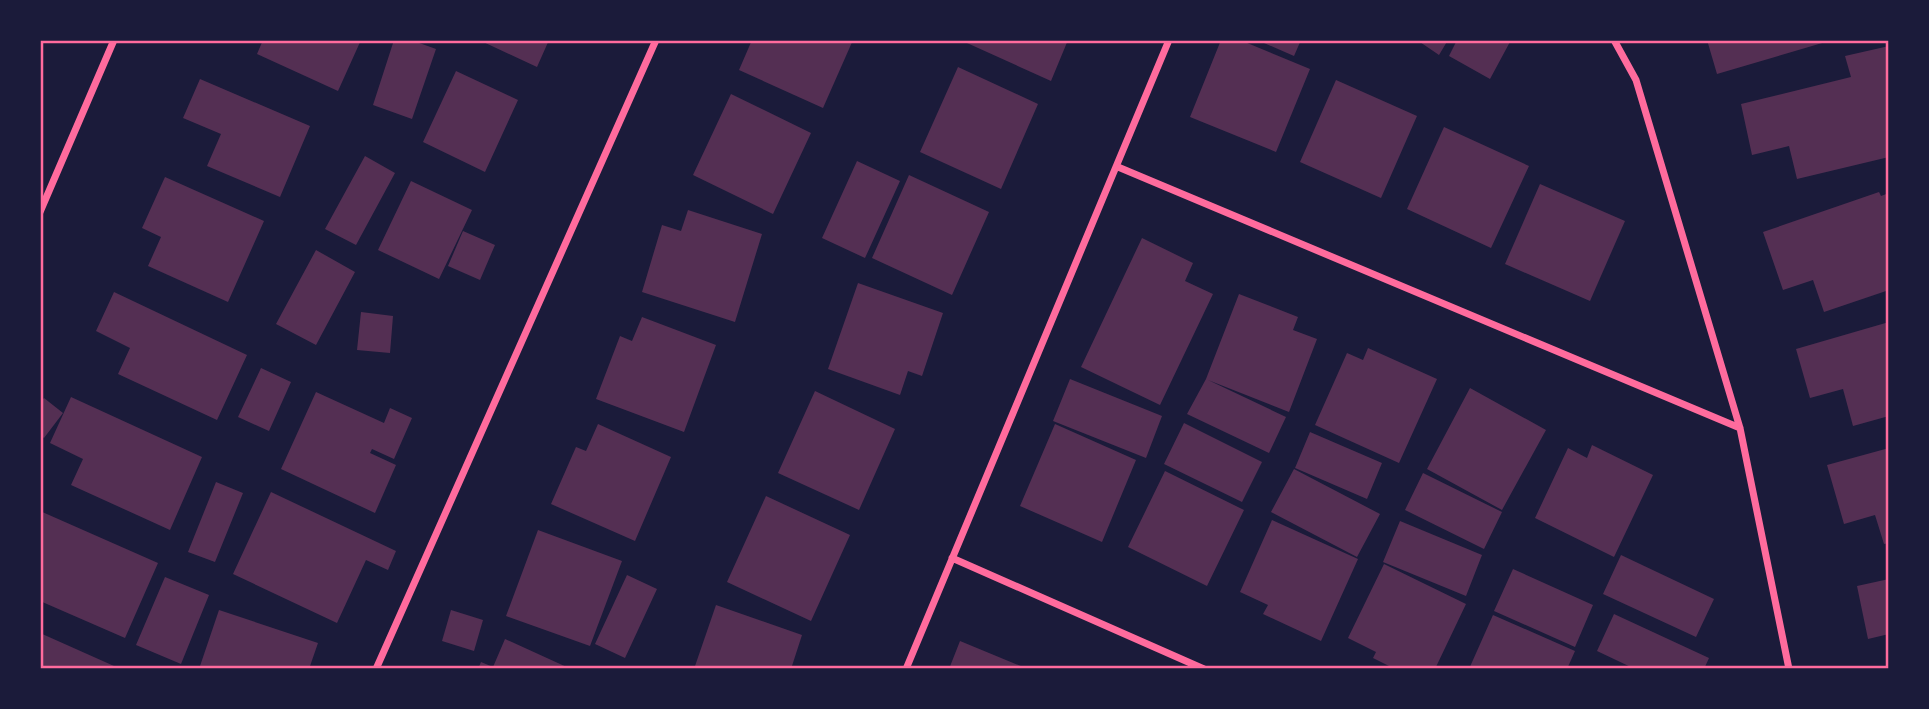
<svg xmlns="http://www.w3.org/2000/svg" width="1929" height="709" font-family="'Space Grotesk',sans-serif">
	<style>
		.building { fill: #542f53 }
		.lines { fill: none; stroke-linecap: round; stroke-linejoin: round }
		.minor { stroke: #ff6b9d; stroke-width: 7 }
		.neatline { fill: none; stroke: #ff6b9d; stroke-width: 2.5 }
	</style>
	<rect width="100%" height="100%" fill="#1b1b3a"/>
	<path class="building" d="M 263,40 L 361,40 L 338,91 L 257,54 Z
		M 394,40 L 411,40 L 436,49 L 412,119 L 373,105 Z
		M 479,40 L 549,40 L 537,67 Z
		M 752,40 L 853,40 L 823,108 L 739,70 Z
		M 968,40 L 1068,40 L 1051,81 L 967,43 Z
		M 1221,40 L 1240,40 L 1310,69 L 1276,152 L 1190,117 Z
		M 1257,40 L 1301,40 L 1294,56 Z
		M 1417,40 L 1448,40 L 1439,55 Z
		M 1457,40 L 1511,40 L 1490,79 L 1449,56 Z
		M 1707,40 L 1829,40 L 1829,41 L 1717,74 Z
		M 1889,46 L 1889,157 L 1797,179 L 1789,146 L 1752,155 L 1741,104 L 1851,77 L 1845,56 Z
		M 958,67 L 1038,104 L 1001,189 L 920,152 Z
		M 456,71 L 518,100 L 485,172 L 423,142 Z
		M 200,79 L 310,126 L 280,197 L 207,166 L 221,134 L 183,118 Z
		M 1336,80 L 1417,116 L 1381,198 L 1300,162 Z
		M 731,94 L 811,133 L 773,214 L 693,175 Z
		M 1444,127 L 1529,166 L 1491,248 L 1407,209 Z
		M 365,156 L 395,173 L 356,245 L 325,229 Z
		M 857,161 L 900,181 L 865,258 L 822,238 Z
		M 909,175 L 989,212 L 952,295 L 872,258 Z
		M 165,177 L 264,221 L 228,302 L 148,266 L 161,237 L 142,228 Z
		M 411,181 L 472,210 L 439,279 L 378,250 Z
		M 1540,184 L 1625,221 L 1590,301 L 1505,264 Z
		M 1879,192 L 1881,196 L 1889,193 L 1889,290 L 1824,312 L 1813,280 L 1783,290 L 1763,232 Z
		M 688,210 L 762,234 L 735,322 L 642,292 L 662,225 L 681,231 Z
		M 463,231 L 495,245 L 480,280 L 448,266 Z
		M 1142,238 L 1193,263 L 1185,281 L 1213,294 L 1160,405 L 1081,367 Z
		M 316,250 L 355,272 L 316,345 L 276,324 Z
		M 858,283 L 943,313 L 922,376 L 908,371 L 900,395 L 828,369 Z
		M 114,292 L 247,355 L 217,420 L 118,374 L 130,348 L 96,331 Z
		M 1239,294 L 1298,317 L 1293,330 L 1317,339 L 1289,412 L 1208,380 L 1286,417 L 1269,453 L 1187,414 L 1206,379 Z
		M 361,312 L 393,316 L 390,353 L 357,350 Z
		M 642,317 L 716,345 L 684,432 L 596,399 L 620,336 L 632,341 Z
		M 1889,322 L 1889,416 L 1853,426 L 1843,389 L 1810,398 L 1796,349 Z
		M 1368,348 L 1437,379 L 1399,463 L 1315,425 L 1347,353 L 1363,360 Z
		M 261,368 L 291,382 L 269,431 L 238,417 Z
		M 1070,379 L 1162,416 L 1146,458 L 1053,421 Z
		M 1470,388 L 1546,430 L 1502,510 L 1427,469 Z
		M 815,391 L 895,429 L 859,510 L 778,473 Z
		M 316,392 L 384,423 L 390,408 L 412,418 L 394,459 L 372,449 L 370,453 L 396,465 L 375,513 L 281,469 Z
		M 71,397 L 202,457 L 170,530 L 71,485 L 83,459 L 50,443 Z
		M 44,398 L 63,413 L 44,438 L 40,435 L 40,403 Z
		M 1184,423 L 1262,462 L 1242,502 L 1164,464 Z
		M 598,424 L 671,457 L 635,541 L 551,504 L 576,447 L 586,451 Z
		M 1055,424 L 1136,460 L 1102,542 L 1020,506 Z
		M 1310,432 L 1382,463 L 1367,499 L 1295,468 Z
		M 1592,445 L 1653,475 L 1614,557 L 1535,518 L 1568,448 L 1587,458 Z
		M 1889,448 L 1889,543 L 1884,544 L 1875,515 L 1844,524 L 1827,465 Z
		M 1294,469 L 1380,514 L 1357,557 L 1271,512 Z
		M 1165,471 L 1244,510 L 1207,586 L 1128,547 Z
		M 1423,473 L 1502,512 L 1484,549 L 1405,510 Z
		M 216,482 L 243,493 L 215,562 L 188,552 Z
		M 271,492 L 396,551 L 388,570 L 366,560 L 337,623 L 233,574 Z
		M 766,496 L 850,535 L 811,621 L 727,582 Z
		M 40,511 L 158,563 L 125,638 L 40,601 Z
		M 1272,520 L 1358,559 L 1321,641 L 1263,614 L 1268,605 L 1240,592 Z
		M 1400,521 L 1482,555 L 1466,596 L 1383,562 Z
		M 538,530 L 622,561 L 590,646 L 506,616 Z
		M 1621,555 L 1714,599 L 1696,637 L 1603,594 Z
		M 1384,564 L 1466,604 L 1435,669 L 1395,669 L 1373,658 L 1376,652 L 1348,638 Z
		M 1513,569 L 1593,605 L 1575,647 L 1494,611 Z
		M 627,575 L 657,589 L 625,658 L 595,644 Z
		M 165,577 L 209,595 L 181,664 L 136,645 Z
		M 1889,579 L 1889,634 L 1868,639 L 1857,586 Z
		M 716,605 L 802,635 L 791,669 L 694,669 Z
		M 219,610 L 318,643 L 309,669 L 199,669 Z
		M 451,610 L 483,620 L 474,651 L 442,641 Z
		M 1614,614 L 1709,658 L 1704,669 L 1635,669 L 1597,651 Z
		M 1493,615 L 1575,651 L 1567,669 L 1469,669 Z
		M 40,633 L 114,666 L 112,669 L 40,669 Z
		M 505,639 L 571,669 L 478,669 L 481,662 L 493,667 Z
		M 960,641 L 1028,669 L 949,669 Z"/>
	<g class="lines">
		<path class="minor" d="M 1614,40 L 1636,80 L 1740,428 L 1789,669
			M 1118,167 L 1740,428
			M 40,212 L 114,40
			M 952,558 L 1204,669
			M 376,669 L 656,40
			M 906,669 L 1169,40"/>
	</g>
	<rect width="1929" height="709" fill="none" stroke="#1b1b3a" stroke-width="84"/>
	<rect x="42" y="42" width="1845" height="625" class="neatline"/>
</svg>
